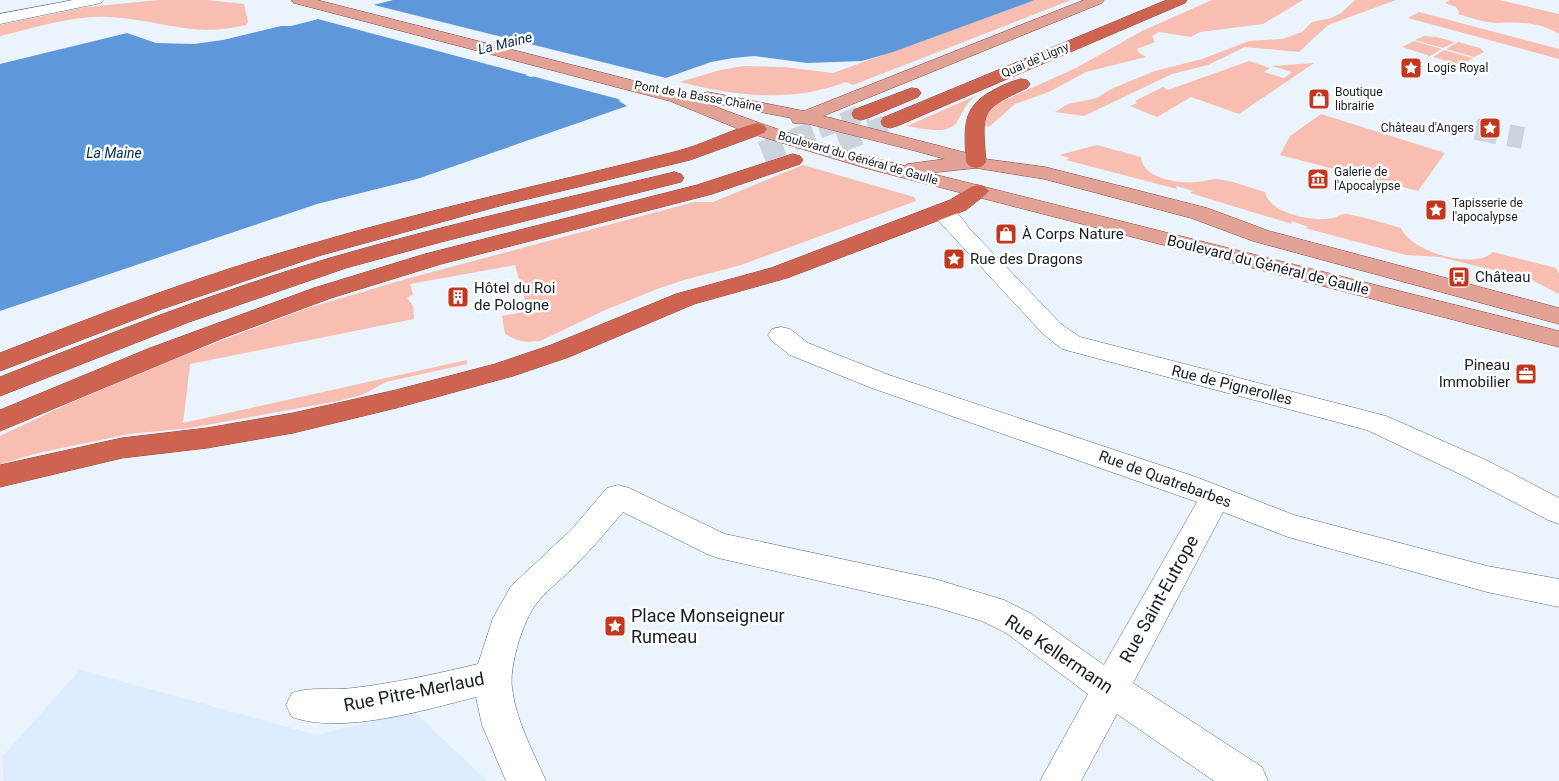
<svg xmlns="http://www.w3.org/2000/svg" width="1559" height="781" font-family="Roboto,sans-serif">
	<style>
		.built { fill: #ddecfe }
		.green { fill: #f7beb1 }
		.water { fill: #5e98db; fill-rule: evenodd }
		.pier { fill: #ebf3fc }
		.lines { fill: none; stroke-linecap: round; stroke-linejoin: round }
		.minor-tunnel-far1 { stroke: #cbd3dc; stroke-width: 17; stroke-dasharray: 17 8; stroke-linecap: butt }
		.minor-tunnel { stroke: #cbd3dc; stroke-width: 22; stroke-dasharray: 22 11; stroke-linecap: butt }
		.highway-tunnel-far1 { stroke: #cbd3dc; stroke-width: 17; stroke-dasharray: 17 8; stroke-linecap: butt }
		.highway-tunnel { stroke: #cbd3dc; stroke-width: 22; stroke-dasharray: 22 11; stroke-linecap: butt }
		.minor-casing { stroke: #596a7e; stroke-width: 1 }
		.major-casing { stroke: #8e4b41; stroke-width: 1 }
		.highway-casing { stroke: #8e4b41; stroke-width: 1 }
		.minor { fill: #fff; fill-rule: evenodd }
		.major { fill: #e2a296; fill-rule: evenodd }
		.highway { fill: #ce6450; fill-rule: evenodd }
		.labels { text-anchor: middle; stroke-width: 5; stroke-linejoin: round; paint-order: stroke }
		.far-street-label { font-size: 12px; fill: #161d25; stroke: #fff }
		.far-poi-label { font-size: 12px; fill: #161d25; stroke: #fff; text-anchor: start }
		.far-water-label { font-size: 14px; font-style: italic; fill: #002953; stroke: #fff }
		.poi-label { font-size: 15px; fill: #161d25; stroke: #fff; text-anchor: start }
		.street-label { font-size: 15px; fill: #161d25; stroke: #fff }
		.near-street-label { font-size: 18px; fill: #161d25; stroke: #fff }
		.near-poi-label { font-size: 18px; fill: #161d25; stroke: #fff; text-anchor: start }
	</style>
	<rect width="100%" height="100%" fill="#ebf3fc"/>
	<path class="built" d="M 80,670 L 317,735 L 413,711 L 487,781 L 4,781 L 2,757 Z"/>
	<path class="green" d="M 159,0 L 207,0 L 244,4 L 248,22 L 246,25 C 228,29 211,31 192,29 C 165,26 137,18 109,17 C 73,15 35,28 0,36 L 0,25 L 87,7 Z
		M 1035,0 L 1071,0 L 853,85 L 846,82 C 792,103 735,96 680,82 L 720,70 L 744,66 L 784,67 L 833,73 Z
		M 1212,0 L 1303,0 L 1263,24 L 1200,32 L 1191,37 L 1159,32 L 1152,36 L 1155,42 L 1137,49 L 1139,53 L 1146,57 L 1086,72 L 1049,92 L 1015,104 L 989,127 L 986,126 C 984,117 987,111 994,105 L 1076,68 L 1144,30 Z
		M 1355,0 L 1396,0 L 1328,25 L 1299,52 L 1245,47 L 1208,65 L 1172,74 L 1084,116 L 1055,112 L 1068,104 L 1097,98 L 1111,89 L 1155,71 L 1202,59 L 1249,41 L 1282,39 L 1302,32 L 1312,22 L 1331,18 L 1341,13 Z
		M 1450,0 L 1499,0 L 1559,14 L 1559,34 C 1540,22 1518,22 1497,23 C 1485,23 1469,17 1458,14 L 1459,12 L 1456,7 L 1445,3 Z
		M 1419,12 L 1559,49 L 1559,59 L 1408,18 Z
		M 1424,36 L 1437,37 L 1455,42 L 1443,48 L 1415,40 Z
		M 1414,41 L 1442,49 L 1430,56 L 1402,47 Z
		M 1458,42 L 1480,48 L 1484,52 L 1474,57 L 1446,49 Z
		M 1444,50 L 1473,58 L 1461,65 L 1433,57 Z
		M 1249,61 L 1270,68 L 1264,72 L 1284,78 L 1292,72 L 1272,66 L 1314,63 L 1239,114 L 1191,97 L 1157,117 L 1130,106 L 1137,103 L 1135,101 L 1163,87 L 1168,90 Z
		M 975,96 C 964,106 964,110 957,122 C 948,136 919,128 907,126 Z
		M 1321,114 L 1445,153 L 1418,191 L 1280,155 L 1290,136 Z
		M 1097,145 L 1141,157 C 1142,179 1180,184 1197,182 C 1203,182 1210,179 1216,179 C 1232,180 1250,188 1265,192 C 1269,214 1314,222 1333,218 C 1338,217 1342,213 1347,214 C 1365,217 1383,223 1401,228 C 1410,251 1474,271 1493,252 L 1556,268 L 1559,274 L 1559,294 L 1530,279 L 1440,257 L 1406,255 L 1305,228 L 1309,227 L 1291,221 L 1292,224 L 1190,193 L 1193,191 L 1176,186 L 1177,189 L 1066,160 L 1069,158 L 1059,155 Z
		M 803,165 L 914,197 L 916,201 L 741,265 L 684,280 L 657,289 L 603,311 L 540,341 L 527,342 L 517,340 L 505,334 L 502,316 L 528,311 L 515,265 L 410,284 L 413,294 L 407,298 L 413,306 L 414,319 L 190,364 L 183,423 L 467,360 L 467,364 L 386,382 L 362,395 L 338,401 L 190,428 L 129,434 L 38,453 L 0,464 L 0,436 L 70,403 L 178,357 L 308,308 L 406,279 L 694,202 L 713,202 Z"/>
	<path class="water" d="M 393,0 L 1035,0 L 893,52 L 862,61 L 807,63 L 754,56 L 733,58 L 711,62 L 626,92 L 620,95 L 619,101 L 627,106 L 417,179 L 317,204 L 0,311 L 0,64 L 127,33 L 156,43 L 194,44 L 223,40 L 281,26 L 291,26 ZM 581,57 L 588,58 L 531,77 L 525,75 Z"/>
	<path class="pier" d="M 370,4 L 670,79 L 627,94 L 623,97 L 622,100 L 314,18 Z"/>
	<g class="lines">
		<path class="minor-tunnel-far1" d="M 1476,129 L 1481,130"/>
		<path class="minor-tunnel" d="M 1476,129 L 1523,138"/>
		<path class="highway-tunnel-far1" d="M 819,130 L 861,114
			M 870,130 L 890,122"/>
		<path class="highway-tunnel" d="M 839,142 L 873,129
			M 762,152 L 822,129"/>
		<g class="minor-casing">
			<path id="minor" d="M 73,0 L 103,0 L 101,3 L 96,4 L 0,24 L 0,14 Z
				M 942,204 C 955,208 962,218 969,228 L 1061,324 L 1080,337 L 1386,416 L 1486,460 L 1559,498 L 1559,524 L 1548,520 L 1464,476 L 1367,430 L 1062,349 L 1043,334 L 934,216 L 931,211 L 934,206 Z
				M 781,327 L 790,329 L 808,343 L 889,375 L 1196,477 L 1294,515 L 1487,566 L 1559,579 L 1559,607 L 1487,592 L 1288,537 L 1223,512 L 1133,683 L 1262,767 L 1268,781 L 1214,781 L 1117,714 L 1081,781 L 1040,781 L 1088,694 L 1006,633 L 982,621 L 935,607 L 718,558 L 707,554 L 623,512 C 606,532 590,551 572,569 C 560,581 543,593 534,607 C 522,625 509,667 512,688 C 516,721 533,751 546,781 L 506,781 L 482,725 L 476,697 C 425,710 341,735 292,717 L 286,705 L 292,693 C 311,686 332,691 353,688 C 395,683 436,674 478,664 L 493,618 L 511,586 L 572,529 L 607,488 L 618,485 L 629,488 L 725,534 L 935,579 L 1004,600 L 1030,613 L 1104,665 L 1197,502 L 869,387 L 790,355 L 772,341 L 768,335 L 772,329 Z"/>
		</g>
		<g class="major-casing">
			<path id="major" d="M 292,0 L 317,0 L 682,93 C 755,124 829,147 905,166 L 907,164 L 945,159 C 900,146 854,136 809,124 C 804,123 799,124 793,123 L 791,118 L 786,117 L 702,101 L 699,97 L 702,93 L 708,92 L 804,111 L 1084,0 L 1104,0 L 1102,3 L 823,116 L 967,153 L 970,157 L 1045,167 L 1207,208 L 1269,231 L 1559,308 L 1559,324 L 1253,241 L 1191,218 L 1044,179 L 976,168 L 929,173 L 1559,331 L 1559,347 L 865,168 L 746,132 L 670,101 L 294,3 Z"/>
		</g>
		<g class="highway-casing">
			<path id="highway" d="M 1167,0 L 1187,0 L 1185,3 L 897,126 L 890,128 L 883,126 L 881,122 L 883,118 Z
				M 1021,79 L 1027,80 L 1030,84 L 1027,88 C 980,110 982,110 986,162 L 983,166 L 976,168 L 969,166 L 966,162 C 965,130 960,108 992,91 C 1001,86 1011,81 1021,79 Z
				M 912,88 L 918,89 L 921,93 L 918,97 L 868,118 L 861,120 L 854,118 L 852,114 L 854,110 Z
				M 757,123 L 764,125 L 767,129 L 764,133 L 690,160 L 503,205 L 318,256 L 162,309 L 0,371 L 0,353 C 100,314 201,275 304,246 C 426,210 551,183 674,152 C 703,145 729,130 757,123 Z
				M 793,154 L 800,156 L 803,160 L 800,164 L 712,194 L 441,264 L 331,298 L 223,338 L 0,431 L 0,410 L 150,348 L 314,288 L 425,254 L 697,185 Z
				M 674,172 L 681,174 L 684,178 L 681,182 L 441,242 L 346,268 L 189,322 L 0,396 L 0,377 C 108,334 218,291 330,258 C 443,225 559,200 674,172 Z
				M 978,185 L 985,187 L 989,191 L 985,195 L 966,210 L 787,278 L 694,304 L 569,357 L 513,376 L 396,408 L 293,433 L 207,448 L 122,458 L 0,487 L 0,465 L 122,438 L 207,428 L 293,413 L 396,390 L 495,364 L 551,345 L 676,294 L 771,268 L 950,200 L 971,187 Z"/>
		</g>
		<use href="#minor" class="minor"/>
		<use href="#major" class="major"/>
		<use href="#highway" class="highway"/>
	</g>
	<defs>
		<g id="sight-square" transform="scale(1.125)"><rect x="-9" y="-9" width="18" height="18" rx="4" fill="#c2371e" stroke="#fff"/><path d="M0-6L1.8-2.2L6-1.7L2.9 1.2L3.7 5.4L0 3.3L-3.7 5.4L-2.9 1.2L-6-1.7L-1.8-2.2Z" fill="#fff"/></g>
		<g id="shop-square" transform="scale(1.125)"><rect x="-9" y="-9" width="18" height="18" rx="4" fill="#c2371e" stroke="#fff"/><path d="M-5-2.5h2.3a2.7 3.5 0 0 1 5.4 0H5L5.5 6h-11ZM-1.5-2.5h3a1.5 2.3 0 0 0-3 0Z" fill="#fff"/></g>
		<g id="museum-square" transform="scale(1.125)"><rect x="-9" y="-9" width="18" height="18" rx="4" fill="#c2371e" stroke="#fff"/><path d="M0-6L6-3V-2H-6V-3ZM-5-1h2V3h-2ZM-1-1h2V3h-2ZM3-1h2V3H3ZM-6 4H6V6H-6Z" fill="#fff"/></g>
		<g id="bus-square" transform="scale(1.125)"><rect x="-9" y="-9" width="18" height="18" rx="4" fill="#c2371e" stroke="#fff"/><path d="M-5-6H5V4H4V6H2V4H-2V6H-4V4H-5ZM-3.5-4V0h7V-4ZM-3.5 1.2v1.5H-2V1.2ZM2 1.2v1.5H3.5V1.2Z" fill="#fff"/></g>
		<g id="building-square" transform="scale(1.125)"><rect x="-9" y="-9" width="18" height="18" rx="4" fill="#c2371e" stroke="#fff"/><path d="M-4-6H4V6H1V3H-1V6H-4ZM-2.5-4.3h1.7v1.8h-1.7ZM.8-4.3h1.7v1.8H.8ZM-2.5-1h1.7V.8h-1.7ZM.8-1h1.7V.8H.8Z" fill="#fff"/></g>
		<g id="office-square" transform="scale(1.125)"><rect x="-9" y="-9" width="18" height="18" rx="4" fill="#c2371e" stroke="#fff"/><path d="M-6-3h4V-5.5h4V-3h4V5H-6ZM-1-4.5V-3h2v-1.5ZM-6 0V1H6V0Z" fill="#fff"/></g>
	</defs>
	<g fill-rule="evenodd">
		<use href="#sight-square" x="1411" y="68"/>
		<use href="#shop-square" x="1319" y="99"/>
		<use href="#sight-square" x="1490" y="128"/>
		<use href="#museum-square" x="1318" y="179"/>
		<use href="#sight-square" x="1436" y="210"/>
		<use href="#shop-square" x="1006" y="234"/>
		<use href="#sight-square" x="954" y="259"/>
		<use href="#bus-square" x="1459" y="277"/>
		<use href="#building-square" x="458" y="297"/>
		<use href="#office-square" x="1526" y="374"/>
		<use href="#sight-square" x="615" y="626"/>
	</g>
	<g class="labels">
		<g class="far-street-label">
			<text transform="translate(1035 60) rotate(-23)" y="4">Quai de Ligny</text>
			<text transform="translate(698 96) rotate(10)" y="4">Pont de la Basse Chaîne</text>
			<text transform="translate(858 158) rotate(16)" y="4">Boulevard du Général de Gaulle</text>
		</g>
		<g class="far-poi-label">
			<text x="1427" y="72">Logis Royal</text>
			<text x="1335" y="96">Boutique<tspan x="1335" dy="14">librairie</tspan></text>
			<text x="1474" y="132" text-anchor="end">Château d'Angers</text>
			<text x="1334" y="176">Galerie de<tspan x="1334" dy="14">l'Apocalypse</tspan></text>
			<text x="1452" y="207">Tapisserie de<tspan x="1452" dy="14">l'apocalypse</tspan></text>
		</g>
		<g class="far-water-label">
			<text transform="translate(505 43) rotate(-14)" y="5">La Maine</text>
			<text x="114" y="158">La Maine</text>
		</g>
		<g class="poi-label">
			<text x="1022" y="239">À Corps Nature</text>
			<text x="970" y="264">Rue des Dragons</text>
			<text x="1475" y="282">Château</text>
			<text x="474" y="293">Hôtel du Roi<tspan x="474" dy="17">de Pologne</tspan></text>
			<text x="1510" y="370" text-anchor="end">Pineau<tspan x="1510" dy="17">Immobilier</tspan></text>
		</g>
		<g class="street-label">
			<text transform="translate(1268 265) rotate(14)" y="5">Boulevard du Général de Gaulle</text>
			<text transform="translate(1232 385) rotate(14)" y="5">Rue de Pignerolles</text>
			<text transform="translate(1165 479) rotate(20)" y="5">Rue de Quatrebarbes</text>
		</g>
		<g class="near-street-label">
			<text transform="translate(1159 599) rotate(-61)" y="6">Rue Saint-Eutrope</text>
			<text transform="translate(1059 654) rotate(34)" y="6">Rue Kellermann</text>
			<text transform="translate(414 692) rotate(-11)" y="6">Rue Pitre-Merlaud</text>
		</g>
		<g class="near-poi-label">
			<text x="631" y="622">Place Monseigneur<tspan x="631" dy="21">Rumeau</tspan></text>
		</g>
	</g>
</svg>
